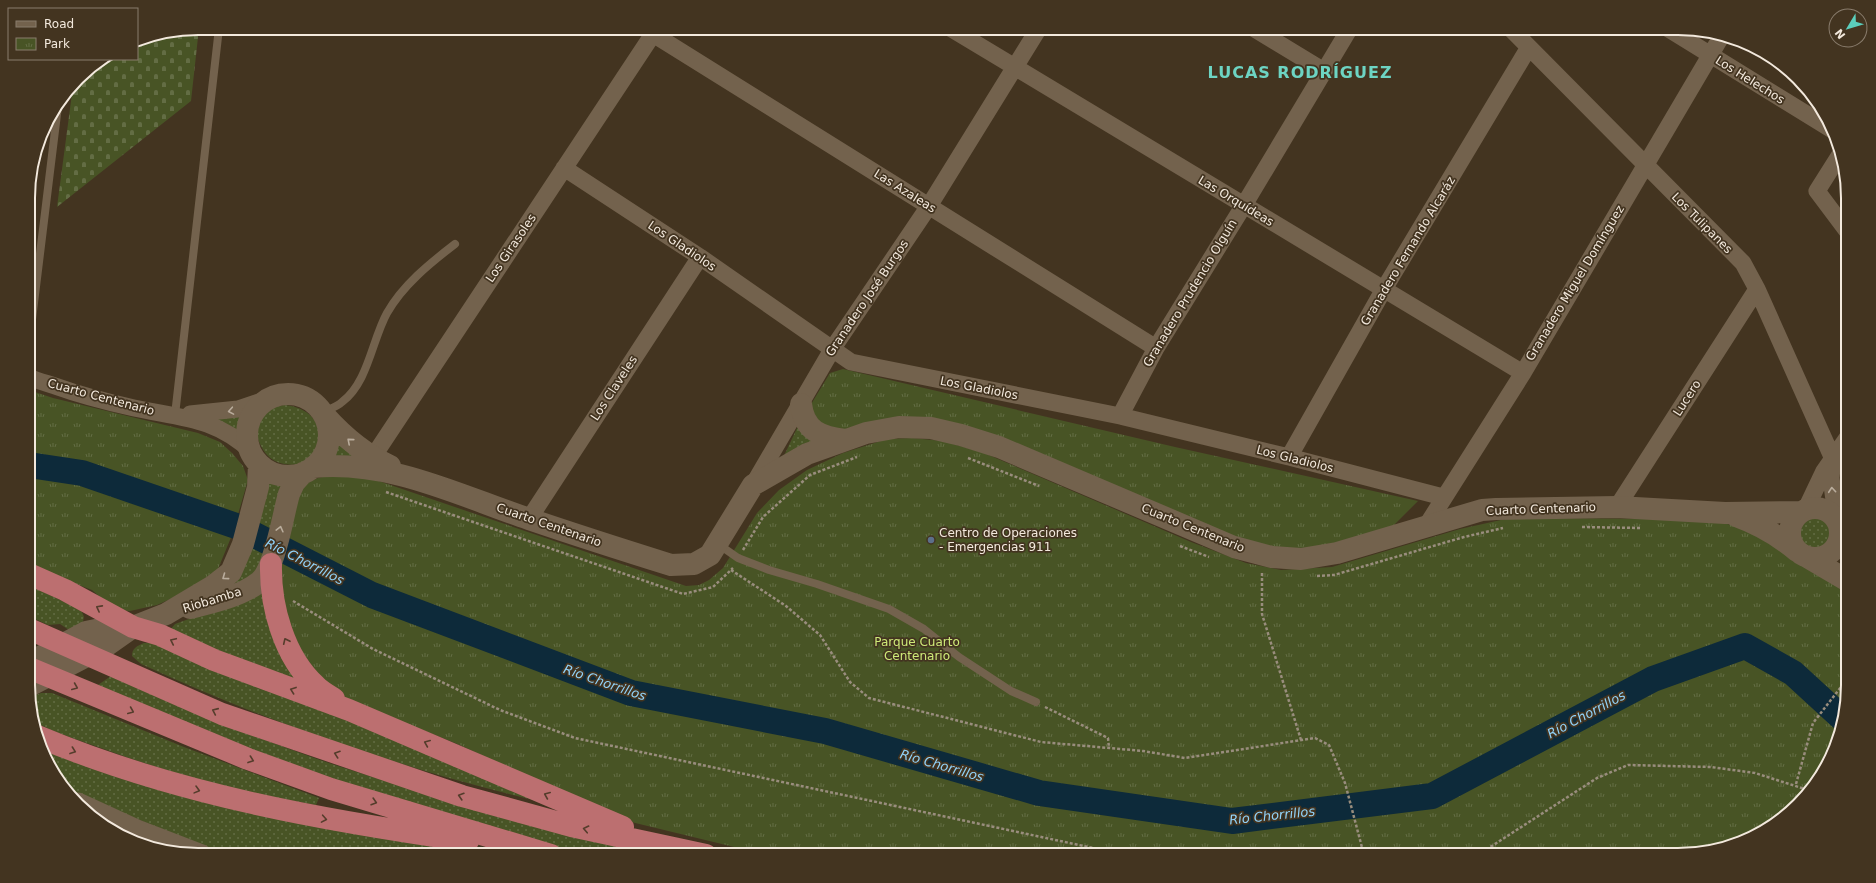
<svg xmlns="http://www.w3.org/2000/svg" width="1876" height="883" font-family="'DejaVu Sans',sans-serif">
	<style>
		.grass { fill: url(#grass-dots) }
		.cemetery { fill: url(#cemetery-stones) }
		.park { fill: url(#park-tufts) }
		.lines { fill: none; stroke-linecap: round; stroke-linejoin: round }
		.river { stroke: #0d2a3a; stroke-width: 26 }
		.path { stroke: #998d7d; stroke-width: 2.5; stroke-dasharray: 3 2; stroke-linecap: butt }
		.service { stroke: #73624d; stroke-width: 8 }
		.minor { stroke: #73624d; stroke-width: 17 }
		.tertiary { stroke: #73624d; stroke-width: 21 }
		.secondary { stroke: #73624d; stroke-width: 22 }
		.trunk { stroke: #bc6f70; stroke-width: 22 }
		.oneway { stroke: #b9ac9c }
		.oneway2 { stroke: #553d2c }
		.service-dot { fill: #5c6f8a; stroke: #433420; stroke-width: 1.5 }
		.labels { text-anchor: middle; stroke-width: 3.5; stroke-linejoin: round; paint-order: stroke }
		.street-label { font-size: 12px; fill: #f3e9dd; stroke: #433420 }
		.poi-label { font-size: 12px; fill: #f3e9dd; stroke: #433420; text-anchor: start }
		.park-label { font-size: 12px; fill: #ceea78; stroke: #433420 }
		.water-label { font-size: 13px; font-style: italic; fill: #91d3fa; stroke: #433420 }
		.district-label { font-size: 16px; font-weight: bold; letter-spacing: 1px; fill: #6dd4c3; stroke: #433420 }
		.rim { fill: none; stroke: #f3e9dd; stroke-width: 2 }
	</style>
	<defs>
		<pattern id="grass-dots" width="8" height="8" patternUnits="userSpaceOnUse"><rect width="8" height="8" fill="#485425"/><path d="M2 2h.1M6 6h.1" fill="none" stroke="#636d44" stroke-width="1.8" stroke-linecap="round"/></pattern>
		<pattern id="cemetery-stones" width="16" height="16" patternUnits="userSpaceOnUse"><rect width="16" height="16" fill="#485425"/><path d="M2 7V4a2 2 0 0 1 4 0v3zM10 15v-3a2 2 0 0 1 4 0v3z" fill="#636d44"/></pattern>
		<pattern id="park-tufts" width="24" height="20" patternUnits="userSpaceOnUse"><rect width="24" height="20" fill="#485425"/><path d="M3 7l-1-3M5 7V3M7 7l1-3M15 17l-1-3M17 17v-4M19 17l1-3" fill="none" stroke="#636d44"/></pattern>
	</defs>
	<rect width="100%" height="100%" fill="#433420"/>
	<path class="grass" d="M 284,405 C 335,409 330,472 284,464 C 273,462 266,456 261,446 C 249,424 262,409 284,405 Z
		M 241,416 L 237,430 L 210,418 Z
		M 798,426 L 823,441 L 782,460 Z
		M 339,443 L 364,462 L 327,459 L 335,451 Z
		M 268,478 L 284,482 L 263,563 L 246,581 L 221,592 Z
		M1796 533a19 19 0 1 1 38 0a19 19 0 1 1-38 0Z
		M 29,585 L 81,610 L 84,617 L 82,626 L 72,632 L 60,624 L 48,625 L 29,616 Z
		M 265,585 L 304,686 L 170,630 L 175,624 L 244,599 Z
		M 144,643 L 152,643 L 383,734 L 538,801 C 402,769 267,722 141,664 L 132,656 C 132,648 137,646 144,643 Z
		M 111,676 C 186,707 261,741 338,766 C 445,801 554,827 662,855 L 584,855 L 530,840 L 305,771 L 95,687 Z
		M 41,693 L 52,693 L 184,747 L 319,798 L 316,805 C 243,793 171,774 101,748 C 78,740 55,733 33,721 L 29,708 L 29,698 Z
		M 40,749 L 432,842 L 502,855 L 226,855 L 63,789 Z"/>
	<path class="cemetery" d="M 199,28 L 191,101 L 57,207 L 73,86 L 86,70 L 104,59 L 137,59 L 137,40 Z"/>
	<path class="park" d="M 843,369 L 1175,447 L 1418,501 L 1392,527 L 1313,549 L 1284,550 L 1234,538 L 1003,442 L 824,431 L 810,406 L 830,373 Z
		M 29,390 L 53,398 L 198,433 L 220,442 L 232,453 L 243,466 L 248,480 L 232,535 L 218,569 L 186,592 L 157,605 L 130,611 L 115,610 L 92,590 L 29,566 Z
		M 912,438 L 943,441 L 984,453 L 1191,542 L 1246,563 L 1281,570 L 1332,567 L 1460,529 L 1510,518 L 1671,519 L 1720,522 L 1756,532 L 1848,592 L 1848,686 L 1835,751 L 1813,789 L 1773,826 L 1733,846 L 1689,855 L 767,855 L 623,820 L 577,800 L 460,745 L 348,700 L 325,684 L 294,641 L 278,579 L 296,497 L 307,483 L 318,478 L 338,474 L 370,478 L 686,586 L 699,585 L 709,580 L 723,568 L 757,513 L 779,490 L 807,470 L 843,453 L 887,439 Z"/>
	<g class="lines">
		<path class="river" d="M 29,465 L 82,473 L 239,527 L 372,595 L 631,693 L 825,731 L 1039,793 L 1232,821 L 1432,796 L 1653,679 L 1745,646 L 1793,673 L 1842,718"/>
		<path class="path" d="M 968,458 L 1039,486
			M 386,492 L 683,594 L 713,587 L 733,568
			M 1582,527 L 1641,528
			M 1180,546 L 1209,557
			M 743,550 L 763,517 L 810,475 L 857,457
			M 731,570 L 786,606 L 820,635 L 850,682 L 869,698 L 1041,742 L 1143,751 L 1185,758 L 1315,738 L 1329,745 L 1345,783 L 1364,855
			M 1262,573 L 1262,614 L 1301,740
			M 1317,576 L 1334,575 L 1464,537 L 1503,528
			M 293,601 L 373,649 L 500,710 L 575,738 L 1126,855
			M 1045,707 L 1108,738 L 1109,748
			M 1796,784 L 1813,723 L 1848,678
			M 1478,855 L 1597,778 L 1628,765 L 1711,767 L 1755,773 L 1811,791"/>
		<path class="service" d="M 29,344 L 58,106
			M 323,412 C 329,409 337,407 342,402 C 368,383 372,340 387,313 C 403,285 429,264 455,244
			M 175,415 L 219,28
			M 718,544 L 738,558 L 769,570 L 817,584 L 889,609 L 924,629 L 959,657 L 1011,691 L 1036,702"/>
		<path class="minor" d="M 950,28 L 1523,373
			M 1253,28 L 1324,71
			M 1510,28 L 1743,263 L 1757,289 L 1833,459 L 1831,478 L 1837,522
			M 1667,28 L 1834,131
			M 653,34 L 1156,348
			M 1841,153 L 1817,191 L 1847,231
			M 564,168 L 700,257 L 851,362 L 1120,416 L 1289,457 L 1443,497
			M 29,377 C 37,381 46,383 55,386 C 80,395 107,402 134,408 C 180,418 215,417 252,452
			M 190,414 L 238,409 L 268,399
			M 1120,416 L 1156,348 L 1244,205 L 1350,28
			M 1289,457 L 1384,289 L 1529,47
			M 367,466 L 657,28
			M 753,485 L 833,348 L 929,206 L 1039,28
			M 1617,507 L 1757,289
			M 1805,511 L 1824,471 L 1847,438
			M 529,519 L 700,257
			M 1425,528 L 1523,373 L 1721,37"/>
		<path class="tertiary" d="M 78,803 L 137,830 L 202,855"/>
		<path class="secondary" d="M247 435a41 41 0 1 1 82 0a41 41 0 1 1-82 0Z
			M 801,404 C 804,431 821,437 845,440
			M 326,417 C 345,438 364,454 390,466
			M 313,467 C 390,460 458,495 529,519 C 576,535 623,550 671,565 L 694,564 L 710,555 L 753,485 L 807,454 L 866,433 L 899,427 L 931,428 L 961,435 L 999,447 L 1234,547 L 1272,557 L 1301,559 L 1337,553 L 1482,510 L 1496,509 L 1617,507 L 1725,513 L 1801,512
			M1790 533a25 25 0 1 1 50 0a25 25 0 1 1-50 0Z
			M 1736,516 C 1758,524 1779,536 1797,551
			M 1809,558 L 1848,581
			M 190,608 C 211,603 242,596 259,582 C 275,570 283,514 289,494 L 294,483 L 303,473
			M 29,663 L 86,632 L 110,627 L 133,627
			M 29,686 L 106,646 L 133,627 L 166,614 L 213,586 L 231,572 L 243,544 L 258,487 L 259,464"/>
		<path class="trunk" d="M 271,564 C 270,606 284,657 316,686 C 321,691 328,695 334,699
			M 29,574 L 65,590 L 133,627 L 160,635 L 214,660 L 349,710 L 623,827
			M 29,629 L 222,714 L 462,796 L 571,826 L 706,855
			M 29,668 L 248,759 L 331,789 L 551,855
			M 37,736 C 175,794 321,820 468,841"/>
	</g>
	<defs><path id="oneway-chevron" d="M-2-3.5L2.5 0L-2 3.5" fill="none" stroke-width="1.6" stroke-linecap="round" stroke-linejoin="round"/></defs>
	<g class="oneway">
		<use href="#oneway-chevron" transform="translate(231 411) rotate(170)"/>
		<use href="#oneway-chevron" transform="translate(350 441) rotate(-139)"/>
		<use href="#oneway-chevron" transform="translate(1832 490) rotate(-95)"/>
		<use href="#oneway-chevron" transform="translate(280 529) rotate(-76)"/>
		<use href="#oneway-chevron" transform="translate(225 577) rotate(144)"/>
	</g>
	<g class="oneway2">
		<use href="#oneway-chevron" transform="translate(99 608) rotate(-152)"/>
		<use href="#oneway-chevron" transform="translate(173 641) rotate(-155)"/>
		<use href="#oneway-chevron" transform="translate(286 641) rotate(-115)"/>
		<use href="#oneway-chevron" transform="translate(75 687) rotate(23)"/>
		<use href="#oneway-chevron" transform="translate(293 690) rotate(-160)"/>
		<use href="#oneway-chevron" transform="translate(131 711) rotate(23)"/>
		<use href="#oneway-chevron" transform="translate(215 711) rotate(-156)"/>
		<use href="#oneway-chevron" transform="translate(427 743) rotate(-157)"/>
		<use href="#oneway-chevron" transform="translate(73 751) rotate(20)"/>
		<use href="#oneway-chevron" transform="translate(337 754) rotate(-161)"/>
		<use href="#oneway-chevron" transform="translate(251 760) rotate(20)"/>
		<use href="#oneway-chevron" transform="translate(197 790) rotate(15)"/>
		<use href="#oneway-chevron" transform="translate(547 795) rotate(-157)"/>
		<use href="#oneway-chevron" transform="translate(461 796) rotate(-163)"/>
		<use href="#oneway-chevron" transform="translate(374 802) rotate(17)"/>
		<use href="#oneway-chevron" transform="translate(324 819) rotate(10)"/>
		<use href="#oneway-chevron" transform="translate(586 829) rotate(-168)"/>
	</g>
	<circle class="service-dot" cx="931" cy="540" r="4"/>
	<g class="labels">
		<g class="street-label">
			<text transform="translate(1750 80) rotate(32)" y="4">Los Helechos</text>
			<text transform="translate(905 191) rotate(32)" y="4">Las Azaleas</text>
			<text transform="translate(1236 201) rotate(31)" y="4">Las Orquídeas</text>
			<text transform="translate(1702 223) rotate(45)" y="4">Los Tulipanes</text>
			<text transform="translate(682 246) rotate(34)" y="4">Los Gladiolos</text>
			<text transform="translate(511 248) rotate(-56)" y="4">Los Girasoles</text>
			<text transform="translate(1408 251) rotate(-59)" y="4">Granadero Fernando Alcaráz</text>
			<text transform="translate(1575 283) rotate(-59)" y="4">Granadero Miguel Domínguez</text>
			<text transform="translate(1190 293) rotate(-59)" y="4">Granadero Prudencio Olguín</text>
			<text transform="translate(867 298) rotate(-56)" y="4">Granadero José Burgos</text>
			<text transform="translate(614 388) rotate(-57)" y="4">Los Claveles</text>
			<text transform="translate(979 388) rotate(11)" y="4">Los Gladiolos</text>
			<text transform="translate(101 397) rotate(15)" y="4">Cuarto Centenario</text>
			<text transform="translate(1687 398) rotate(-57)" y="4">Lucero</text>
			<text transform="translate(1295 459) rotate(14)" y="4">Los Gladiolos</text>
			<text transform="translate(1541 509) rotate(-2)" y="4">Cuarto Centenario</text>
			<text transform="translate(549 525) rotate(19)" y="4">Cuarto Centenario</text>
			<text transform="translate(1193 528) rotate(22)" y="4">Cuarto Centenario</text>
			<text transform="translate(212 600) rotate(-17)" y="4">Riobamba</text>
		</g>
		<g class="poi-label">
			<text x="939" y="537">Centro de Operaciones<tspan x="939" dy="14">- Emergencias 911</tspan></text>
		</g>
		<g class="park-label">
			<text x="917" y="646">Parque Cuarto<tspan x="917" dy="14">Centenario</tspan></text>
		</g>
		<g class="water-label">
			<text transform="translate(305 561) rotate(27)" y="5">Río Chorrillos</text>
			<text transform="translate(605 682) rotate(19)" y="5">Río Chorrillos</text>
			<text transform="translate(1586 714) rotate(-28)" y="5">Río Chorrillos</text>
			<text transform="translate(942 765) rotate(16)" y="5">Río Chorrillos</text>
			<text transform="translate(1272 815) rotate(-6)" y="5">Río Chorrillos</text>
		</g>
		<g class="district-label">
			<text x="1300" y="78">LUCAS RODRÍGUEZ</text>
		</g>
	</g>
	<path d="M0 0H1876V883H0ZM198 35H1678A163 163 0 0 1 1841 198V685A163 163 0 0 1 1678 848H198A163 163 0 0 1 35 685V198A163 163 0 0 1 198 35Z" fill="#433420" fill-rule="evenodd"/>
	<path class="rim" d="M198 35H1678A163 163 0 0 1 1841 198V685A163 163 0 0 1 1678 848H198A163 163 0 0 1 35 685V198A163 163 0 0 1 198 35Z"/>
	<rect x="8" y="8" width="130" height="52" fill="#433420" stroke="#897c6c"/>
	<rect x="16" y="21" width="20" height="6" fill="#73624d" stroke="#897c6c"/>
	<text x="44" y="28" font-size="12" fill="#f3e9dd">Road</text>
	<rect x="16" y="38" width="20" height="12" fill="url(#park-tufts)" stroke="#897c6c"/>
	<text x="44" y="48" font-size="12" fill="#f3e9dd">Park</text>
	<g transform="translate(1848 28) rotate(232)"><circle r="19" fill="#433420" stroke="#897c6c"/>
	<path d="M0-3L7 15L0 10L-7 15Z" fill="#5bcebc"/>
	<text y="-6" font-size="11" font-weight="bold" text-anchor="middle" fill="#f3e9dd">N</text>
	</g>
</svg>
